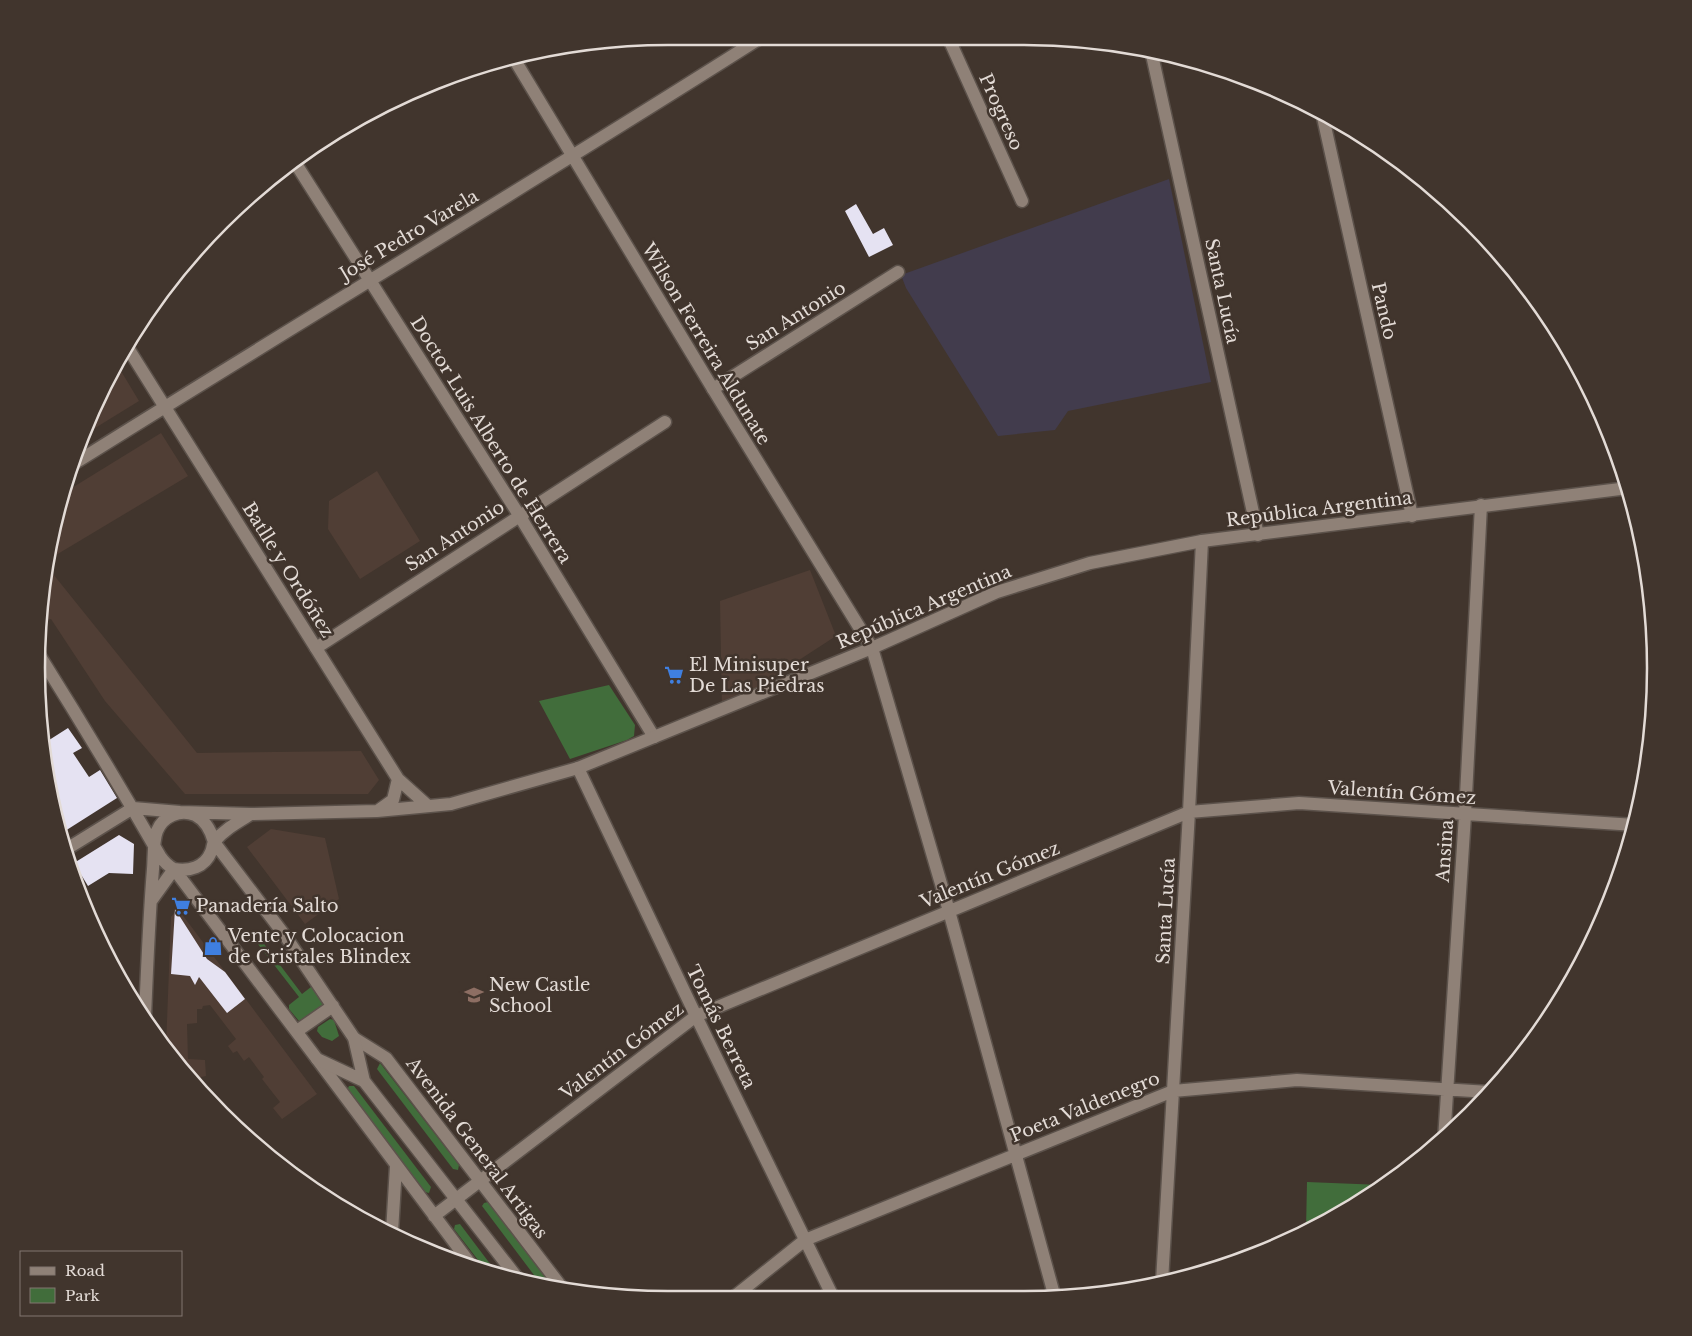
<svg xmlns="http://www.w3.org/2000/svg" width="1692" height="1336" font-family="'Libre Baskerville',serif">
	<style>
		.commercial { fill: #503e35 }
		.industrial { fill: #423c4d }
		.green { fill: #416d3b }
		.building { fill: #e5e2f2 }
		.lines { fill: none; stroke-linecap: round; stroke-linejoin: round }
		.minor-casing { stroke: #5c524b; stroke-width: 15 }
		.tertiary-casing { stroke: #5c524b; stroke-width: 15 }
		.minor { stroke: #8f8177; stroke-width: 12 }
		.tertiary { stroke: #8f8177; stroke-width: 12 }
		.labels { text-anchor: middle; stroke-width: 5; stroke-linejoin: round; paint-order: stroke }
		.street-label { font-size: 18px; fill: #e3dbd6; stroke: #41352d }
		.poi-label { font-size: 18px; fill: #e3dbd6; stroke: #41352d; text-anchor: start }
		.rim { fill: none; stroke: #e3dbd6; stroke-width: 2.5 }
	</style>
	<rect width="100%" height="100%" fill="#41352d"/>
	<path class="commercial" d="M 121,371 L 139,401 L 87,433 L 111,377 Z
		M 161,433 L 188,476 L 51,558 L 58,504 L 62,494 Z
		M 377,471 L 420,541 L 360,579 L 328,529 L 329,501 Z
		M 49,569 L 197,753 L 361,751 L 379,780 L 368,794 L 185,794 L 105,701 L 51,619 L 42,621 Z
		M 810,570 L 836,636 L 722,710 L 720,601 Z
		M 271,829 L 325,838 L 339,899 L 305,924 L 247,847 Z
		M 175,912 L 181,913 L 317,1094 L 282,1119 L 273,1108 L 280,1102 L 262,1079 L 264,1077 L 249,1057 L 244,1061 L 237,1051 L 233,1053 L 228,1046 L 236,1039 L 210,1005 L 203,1006 L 202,1009 L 197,1009 L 197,1023 L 187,1024 L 188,1059 L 205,1060 L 206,1076 L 201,1077 L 201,1091 L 193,1084 L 166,1047 L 171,917 Z"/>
	<path class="industrial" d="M 1169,179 L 1211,382 L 1068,411 L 1055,430 L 998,436 L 906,288 L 901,275 Z"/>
	<path class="green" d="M 609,685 L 635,725 L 634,736 L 627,740 L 570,759 L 539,701 Z
		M 255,932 L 302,994 L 311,987 L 315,988 L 324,999 L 323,1005 L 299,1021 L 289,1009 L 289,1005 L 299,997 L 251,935 Z
		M 330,1019 L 334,1020 L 339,1036 L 332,1041 L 322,1037 L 317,1031 L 318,1027 Z
		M 380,1063 L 459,1165 L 458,1170 L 453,1169 L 377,1069 Z
		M 349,1086 L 354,1086 L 431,1187 L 429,1193 L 425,1192 L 347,1090 Z
		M 280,1166 L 298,1167 L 298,1177 Z
		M 1307,1182 L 1382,1185 L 1340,1215 L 1306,1229 Z
		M 488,1202 L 554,1289 L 543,1287 L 482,1206 L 484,1203 Z
		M 460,1224 L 497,1273 L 485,1269 L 454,1229 L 455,1225 Z"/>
	<path class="building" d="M 856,204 L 873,234 L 884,228 L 893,245 L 869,257 L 845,211 Z
		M 68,728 L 82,748 L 73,753 L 89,777 L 100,770 L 117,798 L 65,831 L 56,816 L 46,742 Z
		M 119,835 L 134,844 L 133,874 L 109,873 L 88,886 L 74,863 Z
		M 175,909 L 207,959 L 225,972 L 245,999 L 227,1013 L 199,977 L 195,985 L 190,976 L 171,974 Z"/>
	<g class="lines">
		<g class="minor-casing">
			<path id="minor" d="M 948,37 L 1022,201
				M 1152,55 L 1258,535
				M 1322,113 L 1412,516
				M 296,164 L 519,515 L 654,737
				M 713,389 L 898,272
				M 316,648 L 665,422
				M 872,648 L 949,911 L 1055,1298
				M 578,768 L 696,1016 L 834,1299
				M 354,1038 L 386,1058 L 563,1289
				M 317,1059 L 472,1266
				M 1444,1140 L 1465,815 L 1481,505
				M 434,1216 L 696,1016 L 1189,812 L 1299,803 L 1635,825
				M 392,1232 L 396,1166
				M 1162,1282 L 1189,812 L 1202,541
				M 730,1300 L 805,1240 L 1173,1091 L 1297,1080 L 1489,1092"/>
		</g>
		<g class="tertiary-casing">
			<path id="tertiary" d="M 513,57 L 713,389 L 872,648
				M 126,345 L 398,779 L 393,800 L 379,810
				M 75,463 C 303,320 534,182 762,37
				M 38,653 C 80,720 121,788 160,856 C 164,862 168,866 174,869 L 317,1059 L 364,1081 L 519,1280
				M 398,779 L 428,806
				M 65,850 L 133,808 L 180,812 L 251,814 L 377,811 L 451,804 L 578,768 L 872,648 L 997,592 L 1090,563 L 1202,541 L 1628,488
				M 174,869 C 189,872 205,867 211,852 C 213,848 212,844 215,841 C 225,829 238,822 251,814
				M 151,901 L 174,869
				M 145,1017 C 147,968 149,918 153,869 C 154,858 153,841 157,831 C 163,816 180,809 195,815 C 205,820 211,831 214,842 L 286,937 L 354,1038 L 364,1081
				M 297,1031 L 333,1006"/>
		</g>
		<use href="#minor" class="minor"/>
		<use href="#tertiary" class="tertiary"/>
	</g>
	<defs>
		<g id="supermarket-bare" transform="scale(1.5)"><path d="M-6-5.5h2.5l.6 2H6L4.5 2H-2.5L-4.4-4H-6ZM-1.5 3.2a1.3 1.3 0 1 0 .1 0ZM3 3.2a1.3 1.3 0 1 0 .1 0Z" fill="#3f7fe0" stroke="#41352d" stroke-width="2.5" paint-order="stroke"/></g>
		<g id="shop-bare" transform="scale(1.5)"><path d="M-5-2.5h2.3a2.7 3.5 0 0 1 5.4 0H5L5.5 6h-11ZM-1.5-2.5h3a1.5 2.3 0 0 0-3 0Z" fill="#3f7fe0" stroke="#41352d" stroke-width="2.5" paint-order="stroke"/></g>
		<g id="school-bare" transform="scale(1.5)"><path d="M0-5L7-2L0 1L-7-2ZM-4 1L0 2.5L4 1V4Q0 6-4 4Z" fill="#8d6e63" stroke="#41352d" stroke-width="2.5" paint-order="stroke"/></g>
	</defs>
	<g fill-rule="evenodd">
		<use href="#supermarket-bare" x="674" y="675"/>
		<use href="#supermarket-bare" x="181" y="906"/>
		<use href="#shop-bare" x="213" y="946"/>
		<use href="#school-bare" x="474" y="995"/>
	</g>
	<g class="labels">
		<g class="street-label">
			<text transform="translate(1001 112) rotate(66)" y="6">Progreso</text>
			<text transform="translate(409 235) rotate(-31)" y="6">José Pedro Varela</text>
			<text transform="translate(1222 291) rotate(78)" y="6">Santa Lucía</text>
			<text transform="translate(1384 311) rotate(77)" y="6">Pando</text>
			<text transform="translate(796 316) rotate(-32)" y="6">San Antonio</text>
			<text transform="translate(706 344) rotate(59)" y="6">Wilson Ferreira Aldunate</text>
			<text transform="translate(491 440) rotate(58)" y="6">Doctor Luis Alberto de Herrera</text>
			<text transform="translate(1319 509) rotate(-7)" y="6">República Argentina</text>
			<text transform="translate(455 536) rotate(-33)" y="6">San Antonio</text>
			<text transform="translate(288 570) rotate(58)" y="6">Batlle y Ordóñez</text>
			<text transform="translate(924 607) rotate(-23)" y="6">República Argentina</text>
			<text transform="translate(1402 793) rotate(4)" y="6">Valentín Gómez</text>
			<text transform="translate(1445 851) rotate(-86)" y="6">Ansina</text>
			<text transform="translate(990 875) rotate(-22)" y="6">Valentín Gómez</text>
			<text transform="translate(1166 911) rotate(-87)" y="6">Santa Lucía</text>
			<text transform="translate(721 1027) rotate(64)" y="6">Tomás Berreta</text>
			<text transform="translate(622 1051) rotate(-37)" y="6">Valentín Gómez</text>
			<text transform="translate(1085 1107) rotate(-22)" y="6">Poeta Valdenegro</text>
			<text transform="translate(477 1148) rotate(53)" y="6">Avenida General Artigas</text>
		</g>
		<g class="poi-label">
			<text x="689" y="671">El Minisuper<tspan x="689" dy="21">De Las Piedras</tspan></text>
			<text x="196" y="912">Panadería Salto</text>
			<text x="228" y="942">Vente y Colocacion<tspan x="228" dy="21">de Cristales Blindex</tspan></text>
			<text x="489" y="991">New Castle<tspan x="489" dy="21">School</tspan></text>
		</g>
	</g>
	<path d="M0 0H1692V1336H0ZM668 45H1024A623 623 0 0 1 1647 668V668A623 623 0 0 1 1024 1291H668A623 623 0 0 1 45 668V668A623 623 0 0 1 668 45Z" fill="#41352d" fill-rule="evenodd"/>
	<path class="rim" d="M668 45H1024A623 623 0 0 1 1647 668V668A623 623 0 0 1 1024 1291H668A623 623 0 0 1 45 668V668A623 623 0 0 1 668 45Z"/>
	<rect x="20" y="1251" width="162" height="65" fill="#41352d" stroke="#827771"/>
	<rect x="30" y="1267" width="25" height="8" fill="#8f8177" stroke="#827771"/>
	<text x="65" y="1276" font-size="15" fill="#e3dbd6">Road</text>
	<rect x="30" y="1288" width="25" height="15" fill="#416d3b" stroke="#827771"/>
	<text x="65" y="1301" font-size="15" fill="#e3dbd6">Park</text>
</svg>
